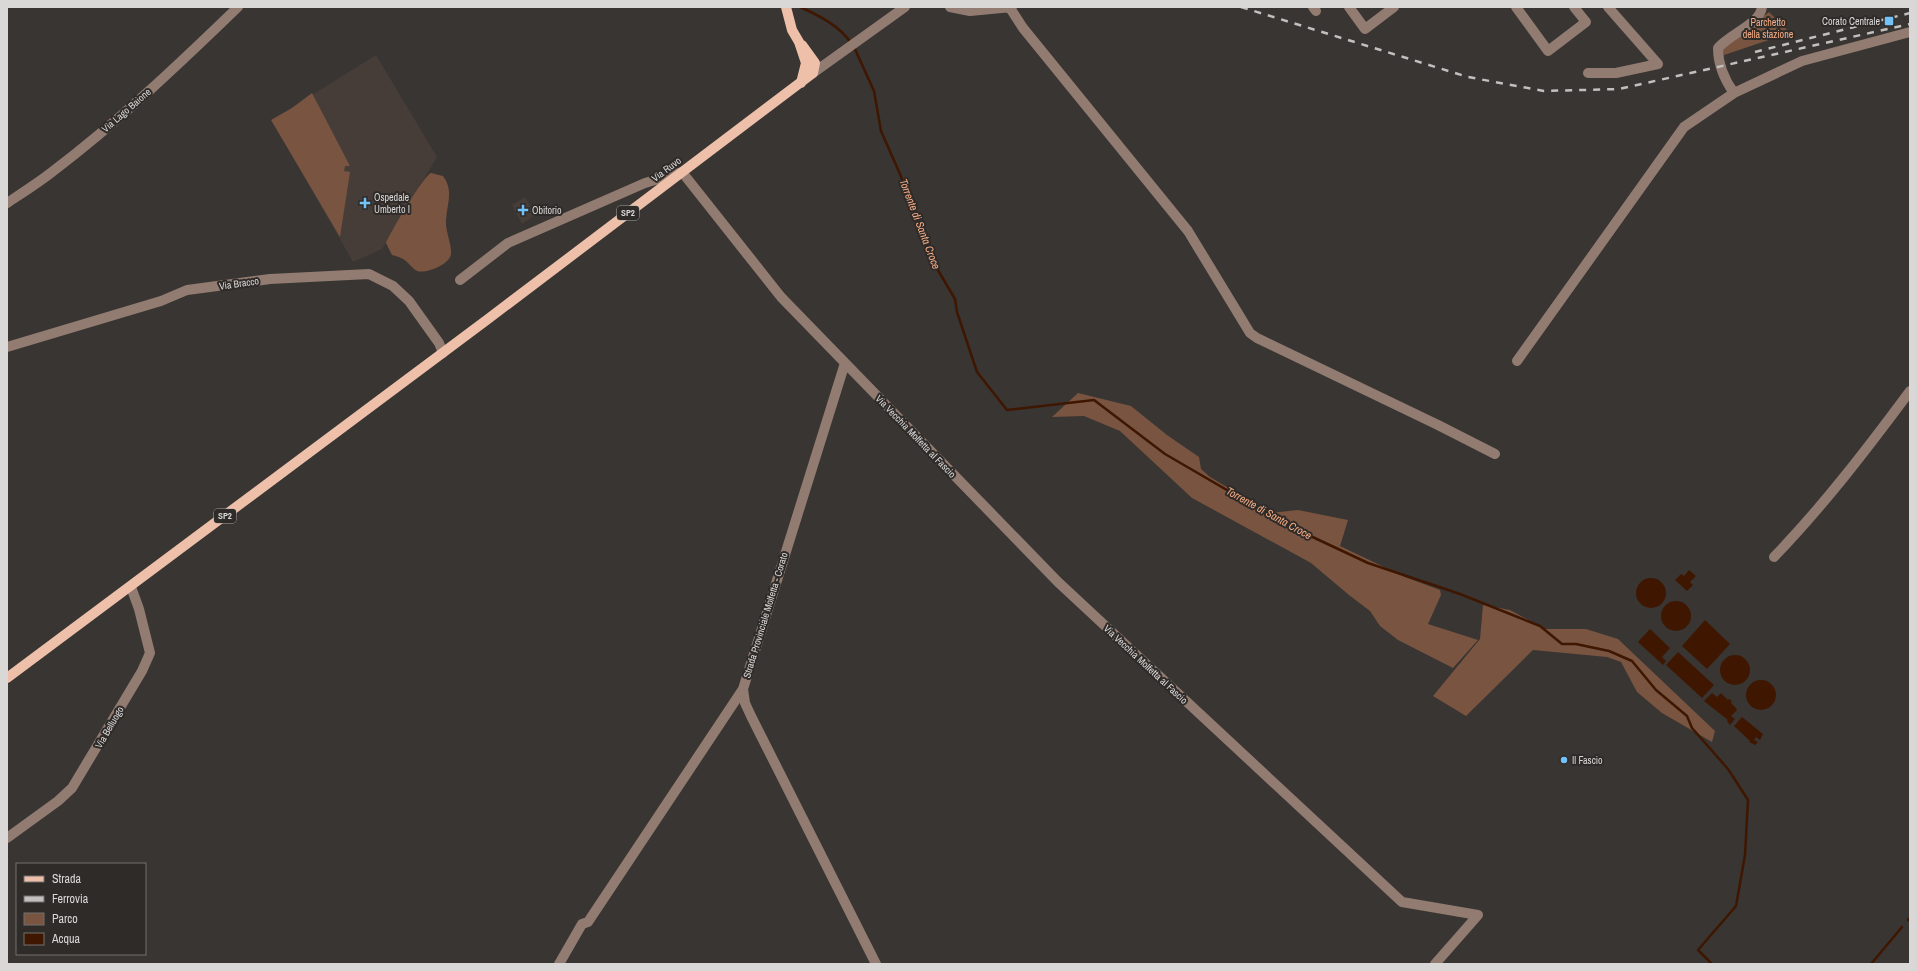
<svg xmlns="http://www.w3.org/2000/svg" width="1917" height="971" font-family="'Archivo Narrow',sans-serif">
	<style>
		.built { fill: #463d38 }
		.green { fill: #795440 }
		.water { fill: #3f1700 }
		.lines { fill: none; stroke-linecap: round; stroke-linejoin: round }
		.stream { stroke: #3f1700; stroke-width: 2.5 }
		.minor { stroke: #927b70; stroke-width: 10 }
		.major { stroke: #eec0a9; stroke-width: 10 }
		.rail { stroke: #c2c0bf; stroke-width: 2.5; stroke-dasharray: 7 7; stroke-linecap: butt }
		.poi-dot { fill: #73c1f6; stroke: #2e2b29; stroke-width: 1.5 }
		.labels { text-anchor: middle; stroke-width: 4; stroke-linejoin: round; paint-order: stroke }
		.shield { fill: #2e2b29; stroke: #a6a4a3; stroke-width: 1 }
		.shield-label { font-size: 9px; font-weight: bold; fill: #dad8d7 }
		.poi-label { font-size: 10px; fill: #dad8d7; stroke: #2e2b29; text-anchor: start }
		.park-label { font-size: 10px; fill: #f7ad86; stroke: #2e2b29 }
		.street-label { font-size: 10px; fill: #dad8d7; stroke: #2e2b29 }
		.water-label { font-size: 11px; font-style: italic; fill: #f7ac85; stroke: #2e2b29 }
	</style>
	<rect width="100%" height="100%" fill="#383533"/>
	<path class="built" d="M 376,55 L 437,157 L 382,249 L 353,262 L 272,120 Z
		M 525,197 L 535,215 L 522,224 L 512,205 Z"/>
	<path class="green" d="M 1769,12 L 1790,33 L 1724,55 L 1722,47 Z
		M 312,93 L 350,166 L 345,166 L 344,171 L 350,172 L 340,237 L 271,120 L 292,108 Z
		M 431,173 L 443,176 C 454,191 447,203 446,220 C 445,231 452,244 451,254 C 450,264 427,274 417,271 C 413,269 408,262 403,259 C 400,257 396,256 392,255 L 386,243 C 390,233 424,175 431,173 Z
		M 1078,393 L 1131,406 L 1167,435 L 1199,457 L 1201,469 L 1210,477 L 1270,513 L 1298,510 L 1348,520 L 1340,546 L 1405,577 L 1440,590 L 1441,595 L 1428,624 L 1478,640 L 1453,668 L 1398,640 L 1380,626 L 1370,611 L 1349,595 L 1311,563 L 1192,498 L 1120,431 L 1084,416 L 1052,417 Z
		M 1483,605 L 1510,610 L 1545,629 L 1586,629 L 1618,639 L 1715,731 L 1712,742 L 1662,713 L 1637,692 L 1621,662 L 1607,657 L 1533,650 L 1466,716 L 1433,696 L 1480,639 Z"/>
	<path class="water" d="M 1689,570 L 1696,576 L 1690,582 L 1693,585 L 1687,591 L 1675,580 L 1681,574 L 1684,576 Z
		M1636 593a15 15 0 1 1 30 0a15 15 0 1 1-30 0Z
		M1661 616a15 15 0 1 1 30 0a15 15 0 1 1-30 0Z
		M 1705,620 L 1730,644 L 1707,669 L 1682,646 Z
		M 1650,629 L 1670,648 L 1662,657 L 1666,661 L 1663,665 L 1638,642 Z
		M 1678,652 L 1714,685 L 1702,698 L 1666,665 Z
		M1720 670a15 15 0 1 1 30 0a15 15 0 1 1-30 0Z
		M1746 695a15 15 0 1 1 30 0a15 15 0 1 1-30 0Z
		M 1712,693 L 1717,697 L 1721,693 L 1728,700 L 1729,699 L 1732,701 L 1731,703 L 1736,708 L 1737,710 L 1731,716 L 1735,719 L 1730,725 L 1727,721 L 1728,720 L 1704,701 Z
		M 1742,717 L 1763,734 L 1760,740 L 1756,737 L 1754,740 L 1758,742 L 1755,745 L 1749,742 L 1750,741 L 1734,726 Z"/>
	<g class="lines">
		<path class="stream" d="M 800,7 C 818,15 840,26 851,43
			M 854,47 L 874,91 L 881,131 L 900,174 L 932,260 L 955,299 L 957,312 L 977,372 L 1007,410 L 1094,400 L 1165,454 L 1287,525 L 1368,563 L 1460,594 L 1540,626 L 1562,644 L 1576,644 L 1609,651 L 1632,661 L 1656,690 L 1687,716 L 1692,728 L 1728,769 L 1748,800 L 1745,855 L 1736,906 L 1698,950 L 1712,964
			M 1908,920 L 1910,918
			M 1871,964 L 1902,927"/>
		<path class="minor" d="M 950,7 L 970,11 L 1012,7
			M 1313,7 L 1316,11
			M 1349,7 L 1365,29 L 1394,7
			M 1516,7 L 1548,51 L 1586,22 L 1574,7
			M 1762,7 C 1760,24 1730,34 1718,48 C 1718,65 1724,79 1734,93 L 1802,61 L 1910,32
			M 1010,8 L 1023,28 L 1188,231 L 1250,333 L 1257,338 L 1438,425 L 1495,454
			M 813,73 L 905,7
			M 1588,73 L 1616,73 L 1658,64 L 1608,7
			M 7,203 C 22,193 38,183 52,172 C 118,122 178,65 238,7
			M 460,280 L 508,243 L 645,183 L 682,172 L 781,297 L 1058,582 L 1402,902 L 1478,915
			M 7,347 L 161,301 L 187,290 L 270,279 L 369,274 L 393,286 L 409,301 L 439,343 L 443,353
			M 1517,361 L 1684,127 L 1734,93
			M 845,363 L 743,689 L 745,703 L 751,716 L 876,964
			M 1774,557 C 1824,505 1867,449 1910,391
			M 7,838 L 58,801 L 72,788 L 142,671 L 150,653 L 139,609 L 131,587
			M 559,964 L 582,924 L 588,922 L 743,689
			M 1435,964 L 1478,915"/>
		<path class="major" d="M 786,7 L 792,30 L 799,42 L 806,63 L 801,83
			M 802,45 L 815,63 L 813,73
			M 7,678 L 488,319 L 813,73"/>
		<path class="rail" d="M 1241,7 L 1468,77 L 1544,91 L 1619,89 L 1910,24
			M 1755,52 L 1910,13"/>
	</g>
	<g class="poi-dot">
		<rect x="1884" y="16" width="10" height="10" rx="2"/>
		<path d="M363 197h4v4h4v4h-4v4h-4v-4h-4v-4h4z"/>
		<path d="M521 204h4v4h4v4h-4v4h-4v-4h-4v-4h4z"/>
		<circle cx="1564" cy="760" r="4"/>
	</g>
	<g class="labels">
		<g class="shield">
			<rect x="617" y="206" width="22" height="14" rx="3"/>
			<rect x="214" y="509" width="22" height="14" rx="3"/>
		</g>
		<g class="shield-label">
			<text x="628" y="216">SP2</text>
			<text x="225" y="519">SP2</text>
		</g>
		<g class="poi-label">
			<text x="1880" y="25" text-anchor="end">Corato Centrale</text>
			<text x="374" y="201">Ospedale<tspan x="374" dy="12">Umberto I</tspan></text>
			<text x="532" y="214">Obitorio</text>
			<text x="1572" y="764">Il Fascio</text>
		</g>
		<g class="park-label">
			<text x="1768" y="26">Parchetto<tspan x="1768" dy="12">della stazione</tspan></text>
		</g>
		<g class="street-label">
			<text transform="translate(126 110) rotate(-41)" y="4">Via Lago Baione</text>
			<text transform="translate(666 169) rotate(-37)" y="4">Via Ruvo</text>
			<text transform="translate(239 283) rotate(-8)" y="4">Via Bracco</text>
			<text transform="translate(916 436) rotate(46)" y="4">Via Vecchia Molfetta al Fascio</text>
			<text transform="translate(765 615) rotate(-73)" y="4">Strada Provinciale Molfetta - Corato</text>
			<text transform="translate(1146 664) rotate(43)" y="4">Via Vecchia Molfetta al Fascio</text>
			<text transform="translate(109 727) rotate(-60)" y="4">Via Belluogo</text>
		</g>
		<g class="water-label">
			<text transform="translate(920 224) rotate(69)" y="4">Torrente di Santa Croce</text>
			<text transform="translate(1269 513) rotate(29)" y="4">Torrente di Santa Croce</text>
		</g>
	</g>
	<rect width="1917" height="971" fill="none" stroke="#dad8d7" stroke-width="16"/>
	<rect x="16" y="863" width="130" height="92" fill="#2e2b29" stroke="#73706f"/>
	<rect x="24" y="876" width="20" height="6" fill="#eec0a9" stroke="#73706f"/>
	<text x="52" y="883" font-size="12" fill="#dad8d7">Strada</text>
	<rect x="24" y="896" width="20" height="6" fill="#c2c0bf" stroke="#73706f"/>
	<text x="52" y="903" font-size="12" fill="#dad8d7">Ferrovia</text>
	<rect x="24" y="913" width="20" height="12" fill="#795440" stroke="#73706f"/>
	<text x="52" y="923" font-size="12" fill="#dad8d7">Parco</text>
	<rect x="24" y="933" width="20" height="12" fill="#3f1700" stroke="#73706f"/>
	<text x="52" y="943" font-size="12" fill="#dad8d7">Acqua</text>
</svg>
